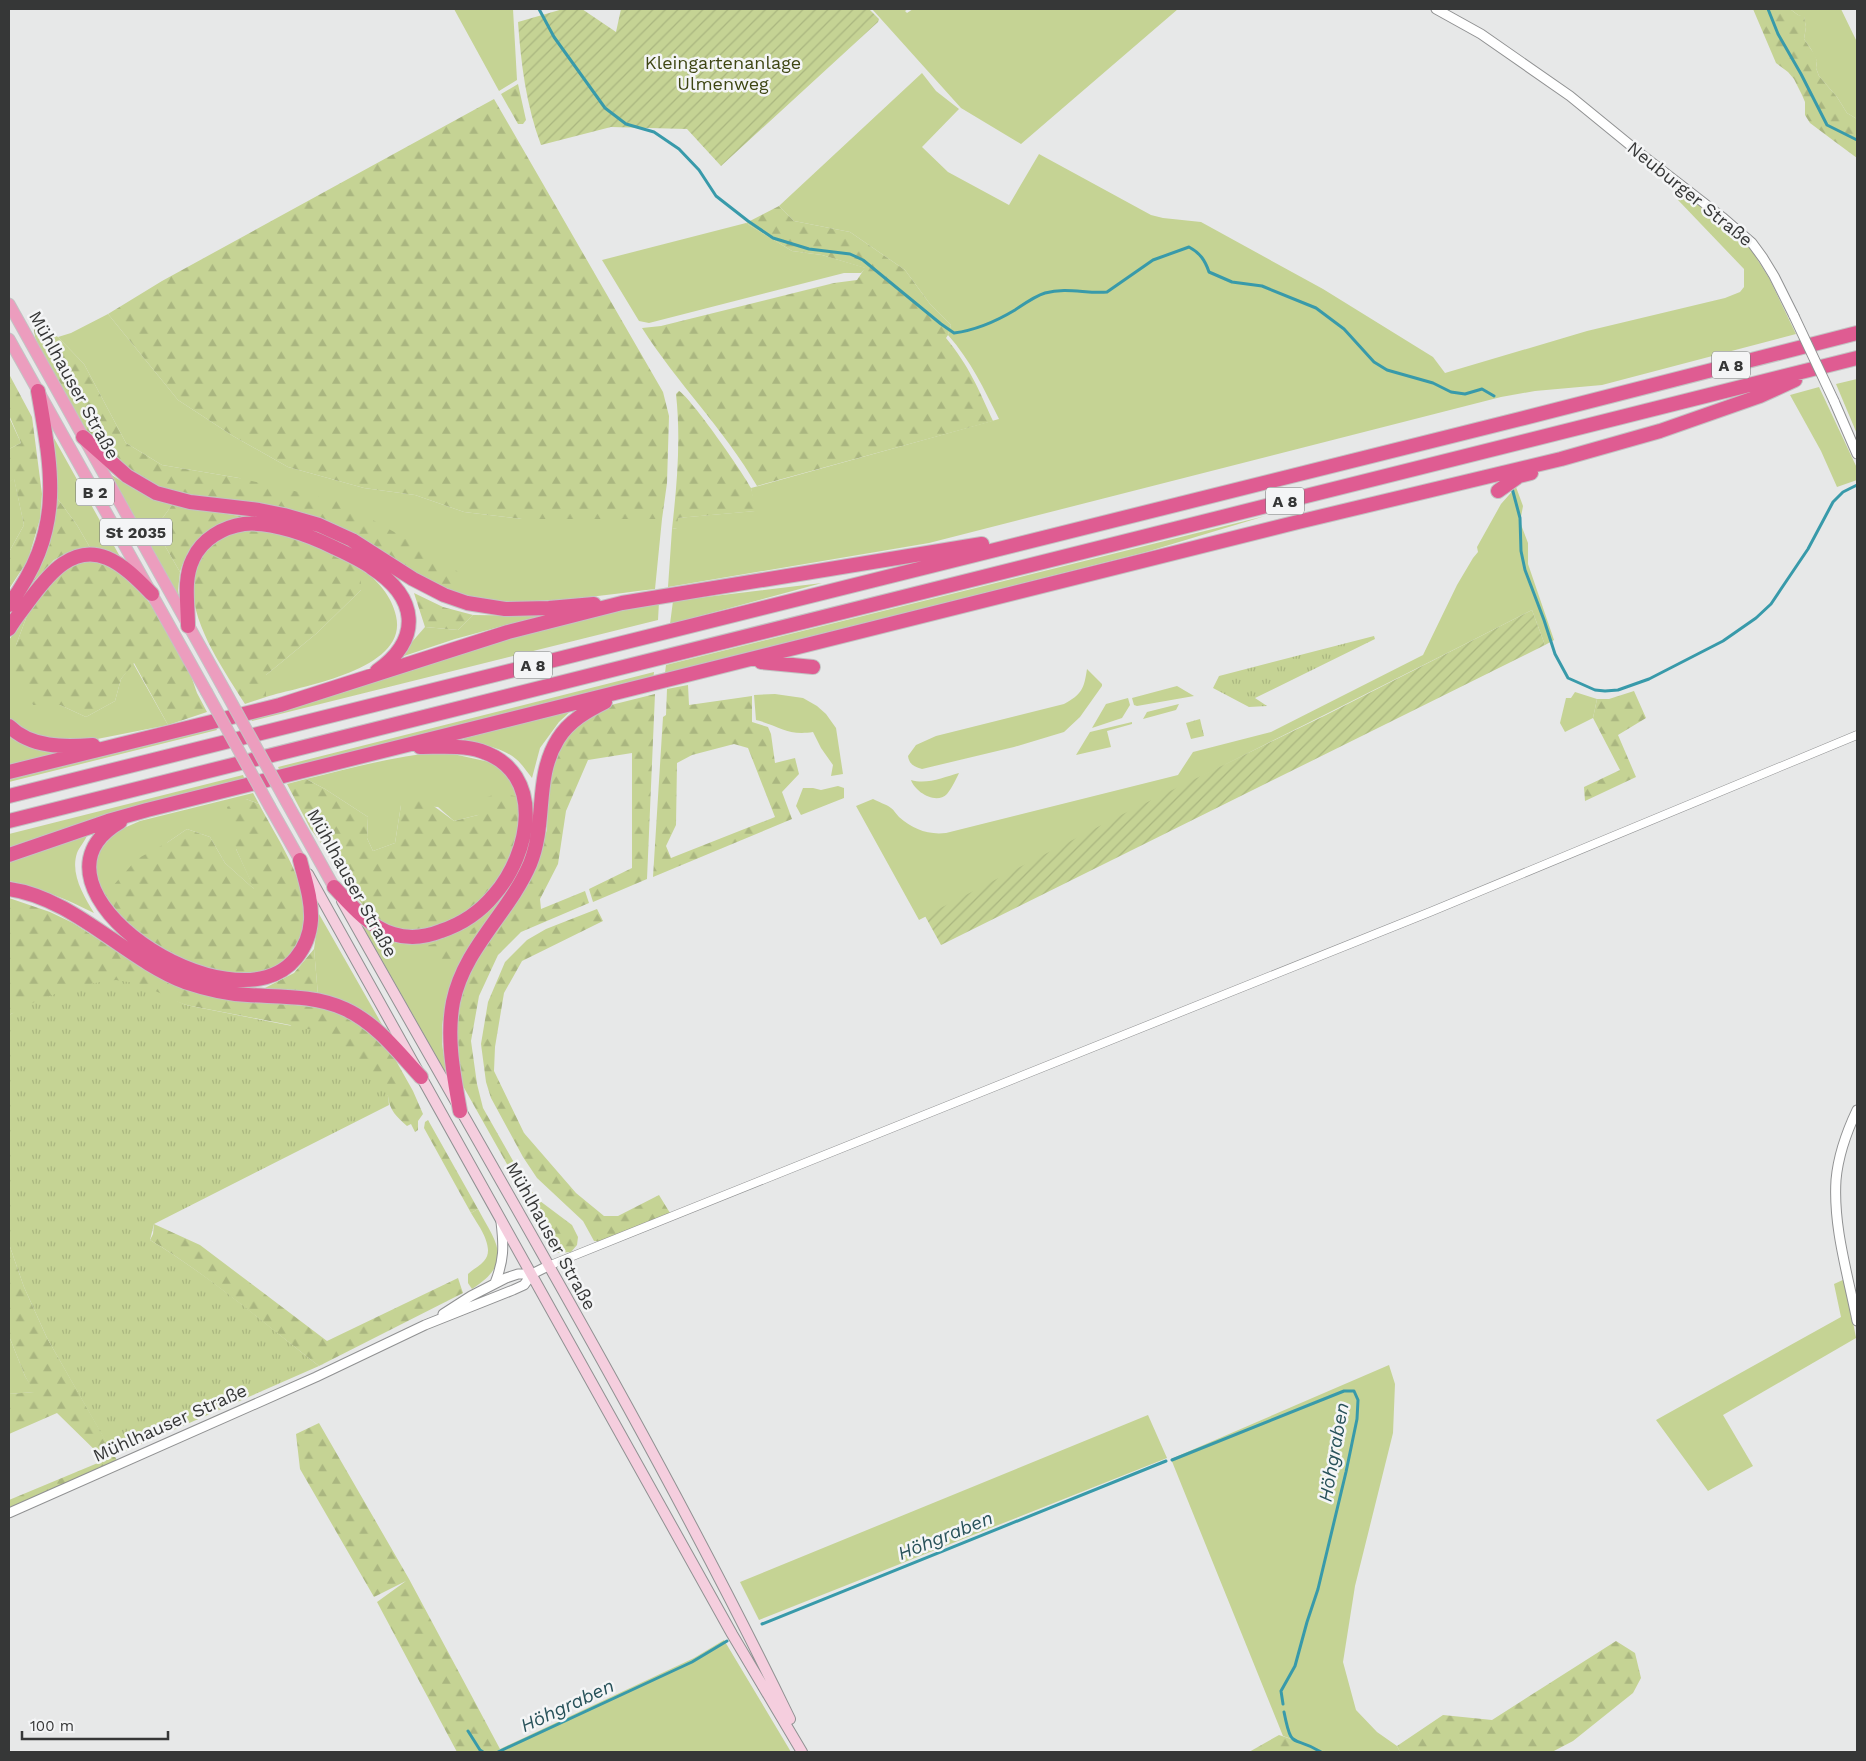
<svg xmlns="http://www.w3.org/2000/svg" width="1866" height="1761" font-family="'Work Sans',sans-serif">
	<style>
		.grass { fill: #c5d394 }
		.forest { fill: url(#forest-firs); fill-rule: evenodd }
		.park { fill: url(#park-tufts) }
		.garden { fill: url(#garden-furrows) }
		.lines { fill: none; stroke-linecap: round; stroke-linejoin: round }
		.stream { stroke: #389aaa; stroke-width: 3 }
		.minor-casing { stroke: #909192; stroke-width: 9 }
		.tertiary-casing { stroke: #909192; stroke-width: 11 }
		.secondary-casing { stroke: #909192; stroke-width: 12 }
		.primary-casing { stroke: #c3c3c3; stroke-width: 13 }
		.motorway-casing { stroke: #c3c3c3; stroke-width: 16 }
		.minor { stroke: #fff; stroke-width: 8 }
		.tertiary { stroke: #fff; stroke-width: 9 }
		.secondary { stroke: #f5cede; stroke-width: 10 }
		.primary { stroke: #ec9dbe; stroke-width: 11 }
		.motorway { stroke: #df5c92; stroke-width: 14 }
		.tertiary-bridge-casing { stroke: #909192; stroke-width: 11; stroke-linecap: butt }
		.primary-bridge-casing { stroke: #c3c3c3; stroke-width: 13; stroke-linecap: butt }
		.tertiary-bridge { stroke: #fff; stroke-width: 9 }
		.primary-bridge { stroke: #ec9dbe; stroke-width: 11 }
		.labels { text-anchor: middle; stroke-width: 5; stroke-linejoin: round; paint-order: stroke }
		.shield { fill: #f4f5f6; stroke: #6f7070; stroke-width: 1 }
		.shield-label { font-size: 16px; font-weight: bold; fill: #363737 }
		.park-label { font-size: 18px; fill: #3e4613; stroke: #f4f5f6 }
		.street-label { font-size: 18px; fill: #363737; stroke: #f4f5f6 }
		.water-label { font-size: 19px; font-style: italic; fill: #28525a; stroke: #f4f5f6 }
	</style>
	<defs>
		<pattern id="forest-firs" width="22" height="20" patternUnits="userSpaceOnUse" patternTransform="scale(1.25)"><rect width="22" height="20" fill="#c5d394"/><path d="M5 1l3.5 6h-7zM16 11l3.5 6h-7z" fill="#aab680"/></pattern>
		<pattern id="park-tufts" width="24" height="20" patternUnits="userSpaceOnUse" patternTransform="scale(1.25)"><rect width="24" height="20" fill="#c5d394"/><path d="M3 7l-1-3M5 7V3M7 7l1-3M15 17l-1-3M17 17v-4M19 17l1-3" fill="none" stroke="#aab680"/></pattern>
		<pattern id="garden-furrows" width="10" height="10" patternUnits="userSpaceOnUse" patternTransform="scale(1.25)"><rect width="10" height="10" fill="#c5d394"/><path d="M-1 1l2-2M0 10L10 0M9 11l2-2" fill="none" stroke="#aab680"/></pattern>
	</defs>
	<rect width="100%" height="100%" fill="#e7e8e8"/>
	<path class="grass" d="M 454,9 L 513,9 L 517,80 L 499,91 Z
		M 872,9 L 908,9 L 905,11 L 907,13 L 913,9 L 1178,9 L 1021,144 L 961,108 Z
		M 1790,9 L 1841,9 L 1857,42 L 1857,119 L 1847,113 L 1837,97 L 1819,76 L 1816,68 L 1817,61 L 1811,49 L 1804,39 L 1806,27 L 1804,17 L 1798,15 Z
		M 922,73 L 936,91 L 959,109 L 922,147 L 948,172 L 1009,205 L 1039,154 L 1151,215 L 1163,218 L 1201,222 L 1323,289 L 1433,357 L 1445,373 L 1587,331 L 1725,298 L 1740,292 L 1744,287 L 1744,269 L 1678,200 L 1672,181 L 1749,246 L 1769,278 L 1796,334 L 1602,385 L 1535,391 L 1501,397 L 929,543 L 668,587 L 672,529 L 677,528 L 677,518 L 755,511 L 751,488 L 999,419 C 984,389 971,361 948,335 L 951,325 L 930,304 L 905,270 L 850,232 L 794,221 L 779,206 Z
		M 746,223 L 792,251 L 822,255 L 866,268 L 861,273 L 844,273 L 649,323 L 639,321 L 602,260 Z
		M 108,314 L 178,400 L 233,436 L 288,467 L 364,488 L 415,495 L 464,512 L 522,519 L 662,519 L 655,589 C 604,595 554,603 503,601 C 489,601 475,598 461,596 L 239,478 L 162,465 L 126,443 L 84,364 L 58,337 L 71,333 Z
		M 1857,379 L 1857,434 L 1836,384 Z
		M 1819,387 L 1857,468 L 1857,480 L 1837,487 L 1821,451 L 1790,395 Z
		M 9,417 L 21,443 L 9,449 Z
		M 50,431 L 123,562 L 92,551 L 77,525 L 54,494 Z
		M 103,469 C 125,485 147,496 172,505 L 159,523 L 165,546 L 180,572 L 178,590 L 180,603 Z
		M 14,478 L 24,525 L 9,552 L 9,482 Z
		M 1516,487 L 1523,506 L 1520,522 L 1528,543 L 1528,564 L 1554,640 L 1545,645 L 1532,610 C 1328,714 1122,815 919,920 L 856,806 L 873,799 C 878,802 886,804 891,808 C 894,810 896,814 899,817 C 913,829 927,835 946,833 L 1178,775 L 1193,752 L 1271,732 L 1423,655 L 1457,585 L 1473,558 L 1478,552 L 1477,547 L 1501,504 Z
		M 1265,516 L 1146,552 L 665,673 L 666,665 Z
		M 361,568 C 377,580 392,596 396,616 C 409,670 302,686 266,697 L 266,675 L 317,633 L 361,590 Z
		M 822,583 L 670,624 L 673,601 Z
		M 659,602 L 658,620 L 252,721 L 251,718 L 557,622 Z
		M 28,613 L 16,645 L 33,705 L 60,705 L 86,717 L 115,701 L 121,679 L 133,663 L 168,725 L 92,740 L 50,740 L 14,726 L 9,719 L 9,640 Z
		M 473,615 L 540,616 L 455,639 L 401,657 L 411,643 L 425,627 L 458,630 Z
		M 1087,669 L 1102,684 L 1102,686 L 1080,717 L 1064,732 L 1014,747 L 922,769 C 914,767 909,764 908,756 L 916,745 L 936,736 L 1064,704 C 1082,694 1084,689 1087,669 Z
		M 654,672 L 653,681 L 280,771 L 278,767 Z
		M 1177,686 L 1194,696 L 1137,706 L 1134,705 L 1132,698 Z
		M 1575,692 L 1597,699 L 1593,718 L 1565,732 L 1560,723 L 1566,698 L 1571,698 Z
		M 775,694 L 803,698 L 817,706 L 826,714 L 836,728 L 843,774 L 831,776 L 833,765 L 821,748 L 813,732 C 787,736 780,726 756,720 L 754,695 Z
		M 1128,698 L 1130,705 L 1122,718 L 1092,728 L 1106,704 Z
		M 1179,704 L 1176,710 L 1143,719 L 1147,712 Z
		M 574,708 L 559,722 L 540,748 L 532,778 C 527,772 522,764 516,759 C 503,748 481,743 464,742 L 463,737 Z
		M 1132,722 L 1132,724 L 1107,731 L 1111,747 L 1076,755 L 1090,732 Z
		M 214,725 L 217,730 L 9,782 L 9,777 Z
		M 9,733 L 66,753 L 9,767 Z
		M 444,752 L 494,763 L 512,781 L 519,797 L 478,815 L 454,821 L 438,807 L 401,805 L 395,843 L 373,851 L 367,838 L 368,817 L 325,789 L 306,779 C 352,768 397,755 444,752 Z
		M 959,773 C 956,779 952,788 947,794 C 936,805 915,792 911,780 C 927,785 944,777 959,773 Z
		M 243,775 L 245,780 L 9,851 L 9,834 Z
		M 838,786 L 844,788 L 844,798 L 801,815 L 796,806 L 803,788 L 813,788 L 821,790 Z
		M 253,793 L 259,804 L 246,799 L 236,849 L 255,890 L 225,863 L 210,837 L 187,829 L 168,842 L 102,898 L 94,866 L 97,854 L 115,832 L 140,821 Z
		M 87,836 C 84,842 79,848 77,853 C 70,874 84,896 94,913 C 66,899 40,888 9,881 L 9,861 Z
		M 504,895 L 492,914 L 447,998 L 442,1025 L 442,1044 L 447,1075 L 358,918 C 367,925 377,933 387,939 C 416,954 457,934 481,916 C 489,910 496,902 504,895 Z
		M 319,914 L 384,1028 L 365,1014 L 318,995 L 314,949 Z
		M 478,1209 C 497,1244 514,1262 472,1289 L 468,1283 L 468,1274 C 473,1269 480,1266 484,1261 C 496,1248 478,1225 471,1213 Z
		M 1845,1279 L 1856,1338 L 1723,1415 L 1753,1466 L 1708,1491 L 1656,1420 L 1841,1317 L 1834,1284 Z
		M 9,1336 L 25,1376 L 35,1392 L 9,1394 Z
		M 1389,1365 L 1395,1384 L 1393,1433 L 1355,1586 L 1343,1662 L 1356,1710 L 1377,1732 L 1397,1746 L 1400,1752 L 1328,1752 L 1283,1736 L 1171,1459 Z
		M 1148,1415 L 1167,1458 L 759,1620 L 740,1582 Z
		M 724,1640 L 791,1752 L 497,1752 L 500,1749 L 694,1658 Z"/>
	<path class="forest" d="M 1753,9 L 1790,9 L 1798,15 L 1804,16 L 1806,27 L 1804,39 L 1815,55 L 1817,61 L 1816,68 L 1819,76 L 1837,97 L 1847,113 L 1857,119 L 1857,158 L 1834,141 L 1810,123 L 1805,115 L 1805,102 L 1802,95 L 1794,79 L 1788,72 L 1776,63 Z
		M 518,84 L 526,120 L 523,124 L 518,124 L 501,94 Z
		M 494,99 L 663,392 L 669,416 L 667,483 L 662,519 L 522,519 L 464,512 L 415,495 L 364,488 L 288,467 L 233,436 L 178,400 L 108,314 L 162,281 Z
		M 779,206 L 794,221 L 850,232 L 905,270 L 930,304 L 951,325 L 948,335 L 946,338 C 969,366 978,388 993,421 L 757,486 C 724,429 677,383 642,328 L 661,326 L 834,283 L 857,280 L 865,268 L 822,255 L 792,251 L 746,223 Z
		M 33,323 L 58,337 L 84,364 L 126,443 L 162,465 L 239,478 L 341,502 L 442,559 L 458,572 L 454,592 L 415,574 L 354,536 L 180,495 L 127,476 L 88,435 L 46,364 L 35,337 Z
		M 9,374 L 32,417 L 42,494 L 40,519 L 28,560 L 9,589 L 9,552 L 24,525 L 14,479 L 9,482 L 9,449 L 21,443 L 9,415 Z
		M 679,391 C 691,398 744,474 751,488 C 753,494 754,503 756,511 L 678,518 L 677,528 L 672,529 C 677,485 681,439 676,394 Z
		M 54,494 L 77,525 L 92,551 L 69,552 L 54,560 L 32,583 L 45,557 L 50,536 Z
		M 172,505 L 246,517 C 213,525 191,538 180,572 L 165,546 L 159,523 Z
		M 246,528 C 288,528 325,548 361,568 L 361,590 L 317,633 L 266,675 L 266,697 L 245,704 C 218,660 160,583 217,539 C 225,534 237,532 246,528 Z
		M 89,558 L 110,563 L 136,585 L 154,609 L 188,667 L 197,693 L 207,712 L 168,725 L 134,663 L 121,679 L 115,701 L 86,717 L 60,705 L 33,705 L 15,677 L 16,645 L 28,613 L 42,593 L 63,569 Z
		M 414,593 L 443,607 L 473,615 L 458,630 L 425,627 Z
		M 688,685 L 689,705 L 752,696 L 752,722 L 768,727 L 771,734 L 775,763 L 795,758 L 799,774 L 782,792 L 792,819 L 653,877 L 663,717 L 666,715 L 667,689 ZM 734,744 L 748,748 L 775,817 L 671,858 L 666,846 L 676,825 L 677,763 L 692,755 Z
		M 1634,691 L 1646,718 L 1618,735 L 1636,777 L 1585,801 L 1584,787 L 1620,770 L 1593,718 L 1597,699 L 1609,699 Z
		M 655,694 L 647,879 L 593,902 L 589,889 L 632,868 L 632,753 L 588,760 L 566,811 L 558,864 L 540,899 L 541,909 L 585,891 L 589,903 L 521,932 L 498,955 L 479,996 L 471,1041 L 477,1084 L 483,1108 L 528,1187 L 540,1201 L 572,1225 L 578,1237 L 577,1245 L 571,1252 L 557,1253 L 463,1086 C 453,1044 454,1014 468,974 L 538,855 L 547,830 L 548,785 L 555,758 L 571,728 L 603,707 Z
		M 306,779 L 325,789 L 368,817 L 367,838 L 373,851 L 395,843 L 401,805 L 420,796 L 454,821 L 478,815 L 484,798 L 499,793 L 519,797 L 522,824 L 508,866 L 486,896 L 454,920 L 432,928 L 410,931 L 388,928 L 376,922 L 355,895 L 339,868 L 310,828 L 287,784 Z
		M 246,799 L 259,804 C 273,831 301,873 304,903 C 313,992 219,982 166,951 C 142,937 122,917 102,898 L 137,859 L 168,842 L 187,829 L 210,837 L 225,863 L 254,889 L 236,849 L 227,807 Z
		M 9,898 L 50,912 L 73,923 L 140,966 L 249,1000 L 322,1008 L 337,1013 L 356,1023 L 372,1034 L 395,1059 L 413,1091 L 423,1114 L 418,1121 L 418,1130 L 415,1132 L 411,1124 L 407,1126 C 397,1117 389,1110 388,1096 L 290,1025 L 186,1005 L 165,997 L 13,1013 L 9,1015 Z
		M 597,909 L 603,921 L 522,961 L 504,993 L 495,1047 L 494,1071 L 524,1133 L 576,1193 L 604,1216 L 618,1216 L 659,1195 L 670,1213 L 605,1242 L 594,1241 L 583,1221 L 537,1178 L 523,1157 L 491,1098 L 486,1082 L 481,1044 L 488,1002 L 505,962 L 527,940 L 546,929 Z
		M 484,921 L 466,947 L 453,973 L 445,963 L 425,946 L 456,939 Z
		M 314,949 L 318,995 L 263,989 L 294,973 Z
		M 428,1120 L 478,1209 L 471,1213 L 424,1128 L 425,1122 Z
		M 154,1224 L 200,1245 L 327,1341 L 458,1278 L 463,1293 L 319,1366 C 263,1323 210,1276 150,1240 L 153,1234 Z
		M 9,1244 L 24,1287 L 47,1338 L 118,1462 L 9,1508 L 9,1500 L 105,1460 L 57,1413 L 9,1434 L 9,1394 L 34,1392 L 25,1376 L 9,1336 Z
		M 319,1423 L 409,1579 L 500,1749 L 497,1752 L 457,1752 L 377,1602 L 406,1581 L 374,1597 L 300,1469 L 296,1434 Z
		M 1616,1641 L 1635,1653 L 1641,1678 L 1633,1693 L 1573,1741 L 1552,1752 L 1400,1752 L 1397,1746 L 1443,1715 L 1492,1720 Z
		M 1279,1735 L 1327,1751 L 1328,1752 L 1249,1752 Z"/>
	<path class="park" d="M 1374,636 L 1375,639 L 1255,698 L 1267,706 L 1249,707 L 1213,688 L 1219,676 Z
		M 1200,719 L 1204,736 L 1191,739 L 1186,723 Z
		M 116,980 L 140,984 L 186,1005 L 318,1031 L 344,1046 L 365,1066 L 380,1083 L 388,1096 L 389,1105 L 154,1224 L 150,1240 C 210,1276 264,1323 319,1366 L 114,1456 L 47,1338 L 24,1287 L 9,1244 L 9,1015 C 43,996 77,984 116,980 Z"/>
	<path class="garden" d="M 563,9 L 582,9 L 616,32 L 621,9 L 869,9 L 879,19 L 878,22 L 721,166 L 687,129 L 611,127 L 541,145 C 526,105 521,64 518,22 Z
		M 1532,610 L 1545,645 L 941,945 L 925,916 L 1123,814 L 1326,715 Z"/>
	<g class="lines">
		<path class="stream" d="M 539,9 L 554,37 L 605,108 L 626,124 L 654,132 L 679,149 L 699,170 L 716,196 L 748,221 L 773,238 L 809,249 L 850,254 L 863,260 L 941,324 L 954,333 C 977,330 995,322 1015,310 C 1024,304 1035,296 1045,293 C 1067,287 1087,294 1107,292 L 1153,260 L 1189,247 C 1200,253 1205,260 1209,272 L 1232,282 L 1262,286 L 1316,308 L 1344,329 L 1374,362 L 1387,370 L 1433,383 L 1451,392 L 1465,394 L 1482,389 L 1494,396
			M 1768,9 L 1778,34 L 1801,74 L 1827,125 L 1857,140
			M 1512,488 L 1520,518 L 1521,551 L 1525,570 L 1544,620 L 1555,654 L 1568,678 L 1595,690 L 1605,691 L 1618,690 L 1649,679 L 1723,641 L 1756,618 L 1771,604 L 1781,589 L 1808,549 L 1833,502 L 1843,492 L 1857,485
			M 1172,1460 L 1344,1391 L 1354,1391 L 1358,1400 L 1357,1419 L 1346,1472 L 1318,1589 L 1307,1622 L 1295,1666 L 1281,1691 L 1283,1704
			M 762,1624 L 1166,1461
			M 1284,1712 C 1292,1752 1292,1734 1321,1752
			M 468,1731 L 480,1750 L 483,1752
			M 498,1752 L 692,1662 L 727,1641"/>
		<g class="minor-casing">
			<path id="minor" d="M 548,1266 L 1430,912 L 1857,735"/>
		</g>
		<g class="tertiary-casing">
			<path id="tertiary" d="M 1436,9 L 1481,34 L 1570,96 L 1641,154 L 1722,217 L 1752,243 L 1763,258 L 1774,276 L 1794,316
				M 1834,401 L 1857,454
				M 1857,1110 C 1847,1131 1838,1157 1836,1180 C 1833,1227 1848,1275 1857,1321
				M 495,1283 C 504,1260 504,1247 501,1222
				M 443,1314 L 471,1296 L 506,1278 L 518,1274 L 532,1274 L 548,1266
				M 9,1513 L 316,1377 L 425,1325 L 513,1290 L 524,1285 L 532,1274"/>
		</g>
		<g class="secondary-casing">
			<path id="secondary" d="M 308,874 L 732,1634 L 802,1752
				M 342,901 C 494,1172 654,1439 790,1719"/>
		</g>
		<g class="primary-casing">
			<path id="primary" d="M 9,304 L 224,689
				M 9,339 L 206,691
				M 287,803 L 334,887
				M 270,807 L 300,860"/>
		</g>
		<g class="motorway-casing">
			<path id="motorway" d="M 83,437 L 127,476 L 156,493 L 190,502 L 259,510 L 284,515 L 319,525 L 352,540 L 413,579 L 444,595 L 467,603 L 505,609 L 549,608 L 594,604
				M 1498,491 L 1519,476 L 1531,473
				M 9,605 C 64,530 53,476 38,391
				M 188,626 C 188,604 183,579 193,559 C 202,539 223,527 244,524 C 272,521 311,536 335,548 C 348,554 361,560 372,568 C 417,597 423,638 377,671
				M 9,629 C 15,618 24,608 31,598 C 49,574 73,544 107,558 C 124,565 139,581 152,594
				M 761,662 L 813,667
				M 9,726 C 31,748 64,747 93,745
				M 9,772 L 280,705 L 508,632 L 622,603 L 982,544
				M 9,796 L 1520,419 L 1857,333
				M 9,821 L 1857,358
				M 120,822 C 8,887 233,1036 296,958 C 305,947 310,935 311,920 C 312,900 305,880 300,860
				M 9,855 L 108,821 L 147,810 L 1298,522 L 1561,459 L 1660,431 L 1760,396 L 1795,380
				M 334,887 C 351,905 368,926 393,934 C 409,939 426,937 441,931 C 462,924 480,912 494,895 C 530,854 547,773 481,751 C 463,745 440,747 420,747
				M 9,889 C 74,898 125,959 185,982 C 206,989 227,994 248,995 C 280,997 315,995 345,1009 C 376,1023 398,1052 421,1077
				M 460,1111 C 454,1076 446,1039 453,1002 C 464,948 509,913 530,864 C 547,823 534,777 558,739 C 569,721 587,711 605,702"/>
		</g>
		<use href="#minor" class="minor"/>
		<use href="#tertiary" class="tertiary"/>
		<use href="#secondary" class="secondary"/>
		<use href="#primary" class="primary"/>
		<use href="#motorway" class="motorway"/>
		<g class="tertiary-bridge-casing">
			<path id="tertiary-bridge" d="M 1794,316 L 1834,401"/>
		</g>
		<g class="primary-bridge-casing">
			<path id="primary-bridge" d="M 224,689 L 287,803
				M 206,691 L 270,807"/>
		</g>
		<use href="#tertiary-bridge" class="tertiary-bridge"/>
		<use href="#primary-bridge" class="primary-bridge"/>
	</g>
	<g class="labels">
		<g class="shield">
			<rect x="1712" y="351.5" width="38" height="27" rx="4"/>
			<rect x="76" y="478.5" width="38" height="27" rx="4"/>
			<rect x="1266" y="487.5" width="38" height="27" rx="4"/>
			<rect x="100" y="518.5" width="72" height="27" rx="4"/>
			<rect x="514" y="651.5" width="38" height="27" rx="4"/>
		</g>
		<g class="shield-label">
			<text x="1731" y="371">A 8</text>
			<text x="95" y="498">B 2</text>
			<text x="1285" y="507">A 8</text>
			<text x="136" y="538">St 2035</text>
			<text x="533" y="671">A 8</text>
		</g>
		<g class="park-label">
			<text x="723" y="69">Kleingartenanlage<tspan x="723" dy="21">Ulmenweg</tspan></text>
		</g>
		<g class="street-label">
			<text transform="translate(1690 194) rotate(39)" y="6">Neuburger Straße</text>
			<text transform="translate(74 385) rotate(61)" y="6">Mühlhauser Straße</text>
			<text transform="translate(352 883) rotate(61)" y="6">Mühlhauser Straße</text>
			<text transform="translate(551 1236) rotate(61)" y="6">Mühlhauser Straße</text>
			<text transform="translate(170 1423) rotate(-24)" y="6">Mühlhauser Straße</text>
		</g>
		<g class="water-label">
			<text transform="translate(1333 1452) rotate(-80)" y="7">Höhgraben</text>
			<text transform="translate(945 1535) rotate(-22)" y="7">Höhgraben</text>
			<text transform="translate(567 1705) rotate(-25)" y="7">Höhgraben</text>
		</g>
	</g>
	<rect width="1866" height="1761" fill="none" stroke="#363737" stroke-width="20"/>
	<path d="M22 1731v8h146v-8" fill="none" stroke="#363737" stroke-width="2.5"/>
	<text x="30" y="1731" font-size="15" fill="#363737" stroke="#f4f5f6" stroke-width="4" paint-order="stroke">100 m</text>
</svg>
